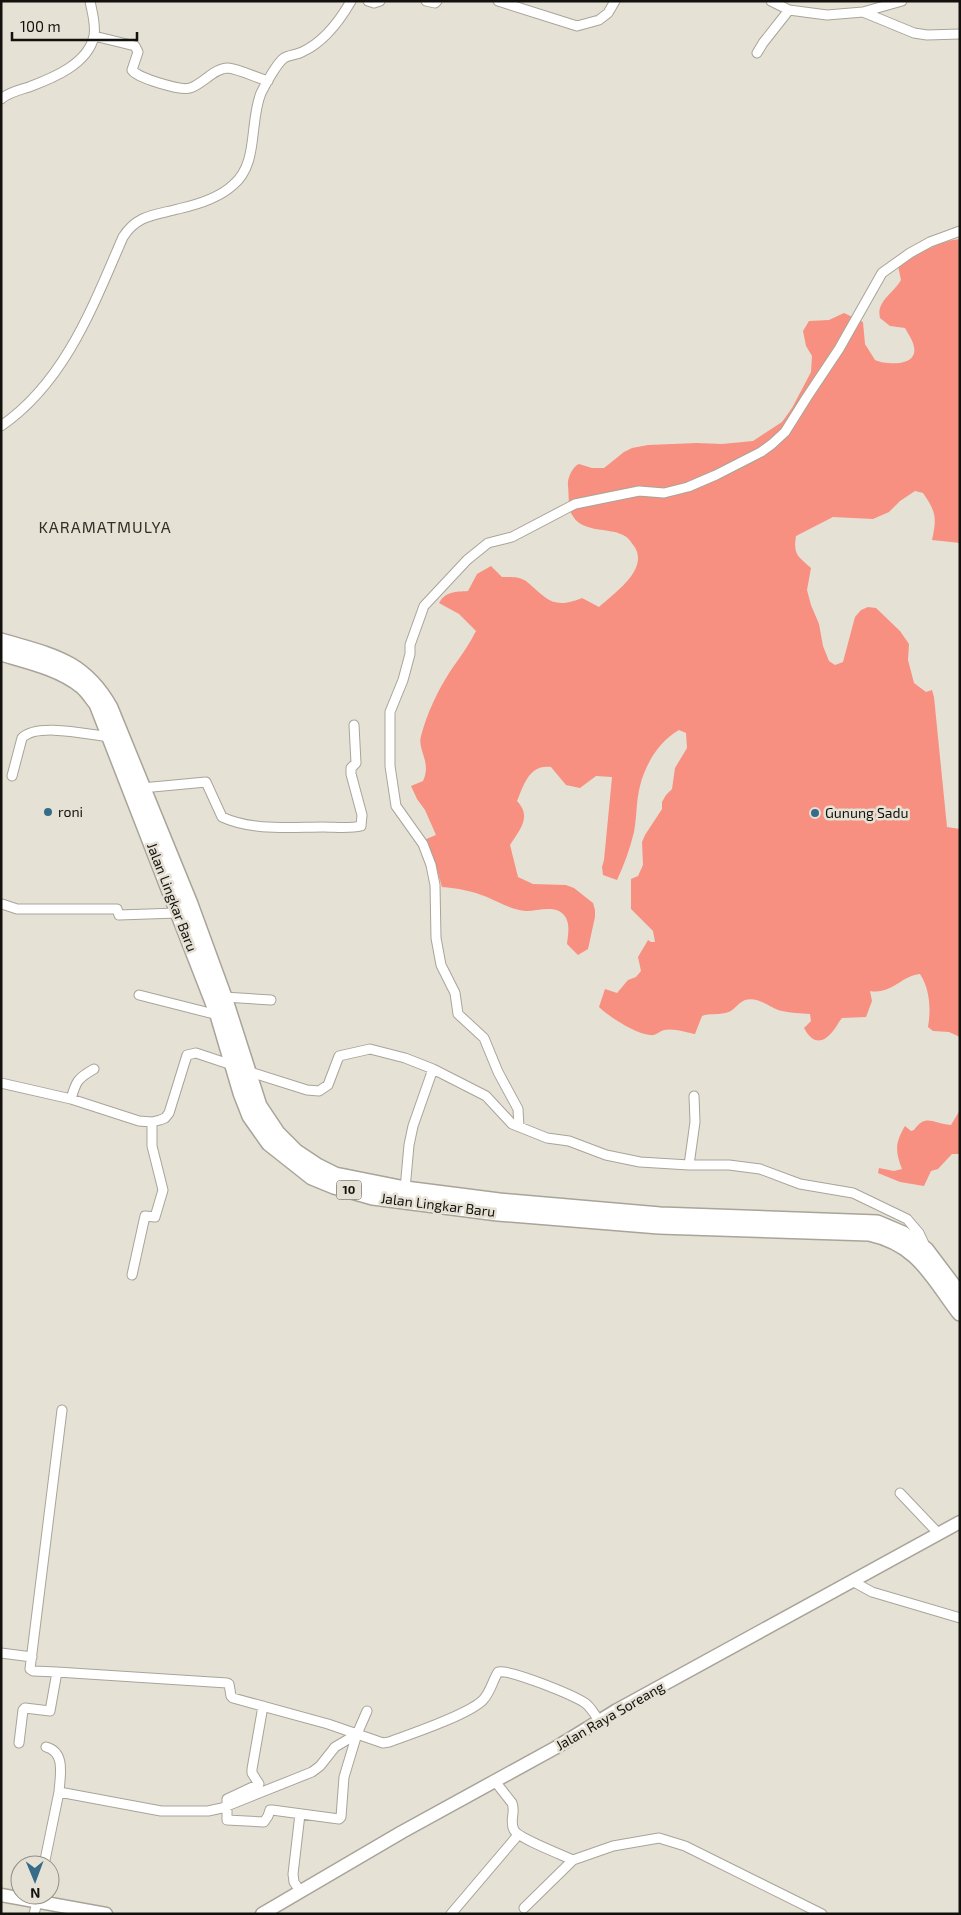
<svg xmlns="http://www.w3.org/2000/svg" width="961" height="1915" font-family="'Exo 2',sans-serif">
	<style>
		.forest { fill: #f79080 }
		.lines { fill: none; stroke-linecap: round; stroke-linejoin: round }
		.minor-casing { stroke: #a9a499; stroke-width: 11 }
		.secondary-casing { stroke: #a9a499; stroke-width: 15 }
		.trunk-casing { stroke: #a9a499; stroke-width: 18 }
		.minor { stroke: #fff; stroke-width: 9 }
		.secondary { stroke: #fff; stroke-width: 12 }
		.trunk { stroke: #fff; stroke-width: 15 }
		.poi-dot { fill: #366c88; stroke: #e6e1d5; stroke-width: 2 }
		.labels { text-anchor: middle; stroke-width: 5; stroke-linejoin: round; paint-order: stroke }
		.shield { fill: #e6e1d5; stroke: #524f49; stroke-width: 1 }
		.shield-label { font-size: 12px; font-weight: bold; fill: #13110d }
		.poi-label { font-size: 14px; fill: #13110d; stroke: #e6e1d5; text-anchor: start }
		.street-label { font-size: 14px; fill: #13110d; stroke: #e6e1d5 }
		.quarter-label { font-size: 16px; letter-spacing: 1px; fill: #332f26; stroke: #e6e1d5 }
	</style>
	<rect width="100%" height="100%" fill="#e6e1d5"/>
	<path class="forest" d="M 960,239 L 960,543 L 932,540 C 937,517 936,512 923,493 L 915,491 L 900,501 L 889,512 L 873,519 L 833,517 L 796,536 C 793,555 798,556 811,568 L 807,590 L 811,605 L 819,624 L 823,646 L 829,661 L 835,665 L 843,662 L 855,617 L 861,610 L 868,607 L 876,608 L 900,631 L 909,644 L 908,660 L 914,683 L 926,692 L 932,690 L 934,697 L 947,827 L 960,829 L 960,1037 L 949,1032 L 933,1031 L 928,1027 C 931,1010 930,989 920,974 C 901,976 891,995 870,991 L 872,1001 L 866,1017 L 842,1018 C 838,1022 837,1027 833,1031 C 822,1045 812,1043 804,1028 L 811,1021 L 810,1014 C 800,1013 791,1013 782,1011 C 771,1009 759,996 745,1000 C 737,1003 734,1012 725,1013 C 717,1015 710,1013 702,1016 L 695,1034 C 686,1032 673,1028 664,1030 C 658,1032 656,1036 650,1035 C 636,1034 609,1017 599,1007 L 605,989 L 617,993 L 628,980 L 636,977 L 641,971 L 638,957 L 648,940 L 651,942 L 655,942 L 653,931 L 631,909 L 631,879 L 638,876 L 643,865 L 642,842 L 645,835 L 662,809 L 662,802 L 666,795 L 672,789 L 675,768 L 687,748 L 686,733 L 679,730 C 659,741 645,765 640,786 C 636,801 637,817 634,832 C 630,849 624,865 617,880 L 603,875 L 602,867 L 604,860 L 612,777 L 596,776 L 580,788 L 566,785 L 551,767 C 529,764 524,785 517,801 C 532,817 520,829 510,845 L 518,877 L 533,884 L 566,885 L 574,888 L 593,903 L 595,910 L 595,917 L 588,949 L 578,955 L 567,944 C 568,934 571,922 563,914 C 554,905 538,911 526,911 C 513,910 498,902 487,897 C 472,891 457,888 442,887 L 434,860 L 424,840 L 436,835 L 425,810 L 417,799 L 411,786 L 423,781 C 432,762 417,750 421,736 C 427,713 438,690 451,670 C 460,657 469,645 476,631 L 459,614 L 439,603 C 446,591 455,592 468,591 L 477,574 L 491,566 L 502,577 C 510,577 519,576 526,581 C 547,599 553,610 582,598 L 599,607 C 614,593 650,569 634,546 C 631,542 628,537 623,535 C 608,527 581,534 571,513 C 568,506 569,494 568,486 C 567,479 572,467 579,464 L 592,468 L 604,468 L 624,452 L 632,448 L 648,445 L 697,443 L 722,444 L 753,441 L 782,422 L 792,408 L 811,372 L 812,356 L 806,346 L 803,331 L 809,321 L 829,320 L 844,313 L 863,322 L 865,344 L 875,360 C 886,365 918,367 914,347 C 913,340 908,334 905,328 L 890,326 L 880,318 C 876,301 893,294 901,280 L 898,266 C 917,255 938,241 960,239 Z
		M 960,1110 L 960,1154 L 952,1154 L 938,1169 L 931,1171 L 924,1186 L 900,1182 L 878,1173 L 879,1168 L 894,1171 L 902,1169 C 895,1151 895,1143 905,1126 L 911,1131 L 914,1130 C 926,1113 933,1124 951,1125 Z"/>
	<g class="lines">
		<g class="minor-casing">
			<path id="minor" d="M 368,1 L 374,3 L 380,1
				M 426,1 L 435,3 L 437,1
				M 498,1 L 577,26 L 599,20 L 608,13 L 615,1
				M 771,1 L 789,10 L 827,15 L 863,12 L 914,33 L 927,35 L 960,34
				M 863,12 L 902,1
				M 94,36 L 135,46 L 138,52 L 132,70 C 137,78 181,91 190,88 C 203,84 214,68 228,68 C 239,69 257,78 268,81
				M 757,53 L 763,43 L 789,10
				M 1,99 C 9,92 20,90 29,87 C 53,78 88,64 94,36 C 96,24 92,12 90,1
				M 1,426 C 65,382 93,306 123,237 C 137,215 155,215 178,209 C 196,205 219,198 233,185 C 259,164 249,122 261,93 C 265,85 277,63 284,58 C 289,55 296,55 302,52 C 324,42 339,22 351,1
				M 12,776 L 22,738 C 37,722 90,735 110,737
				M 142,788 L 206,782 L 222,817 C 252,831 291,827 323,827 C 335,827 349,829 361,826 L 362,815 L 351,774 L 351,768 L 356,763 L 354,725
				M 2,904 L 17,909 L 117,909 L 119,915 L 177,913
				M 139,995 L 218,1015
				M 224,997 L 271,1000
				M 247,1071 L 307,1090 L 319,1091 L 328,1085 L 339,1056 L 370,1049 L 405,1058 L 433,1069 L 486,1096 L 512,1124 L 547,1138 L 569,1141 L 606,1155 L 640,1162 L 689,1165 L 729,1165 L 760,1169 L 800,1184 L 853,1193 L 907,1219 L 919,1233 L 926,1248
				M 1,1083 L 71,1099 L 139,1121 L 152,1122 L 160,1120 L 165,1118 L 169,1113 L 187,1055 L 196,1053 L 235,1066
				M 71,1099 C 76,1081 78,1078 94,1069
				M 519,1127 L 518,1109 L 498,1072 L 484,1038 L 458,1014 L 455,993 L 441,965 L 436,938 L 435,885 L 431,865 L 423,844 L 396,806 L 390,766 L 390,712 L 403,680 L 410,654 L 410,645 L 424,606 L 467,560 L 488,543 L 512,537 L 575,504 L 639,491 L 664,493 L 688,487 L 716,475 L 761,452 L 772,444 L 785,432 L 807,397 L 839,349 L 882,273 L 910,253 L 930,242 L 960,231
				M 689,1165 L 695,1122 L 694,1096
				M 405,1189 L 409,1145 L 413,1126 L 433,1069
				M 132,1275 L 145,1216 L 155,1217 L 163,1190 L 152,1146 L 152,1122
				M 900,1493 L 938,1533
				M 852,1581 L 872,1592 L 960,1618
				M 1,1653 L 32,1657
				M 57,1672 L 227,1683 L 229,1684 L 231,1696 L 233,1698 L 328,1724 L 357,1734
				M 263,1706 L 252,1769 L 252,1773 L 259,1784 L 227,1799 L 227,1820 L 264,1822 L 268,1816 L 270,1810 L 272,1810 L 339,1819 L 341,1817 L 344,1777 L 357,1734 L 367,1711
				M 19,1743 L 23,1710 L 25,1708 L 50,1711 L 57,1672 L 33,1671 L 30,1669 L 62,1410
				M 46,1747 C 66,1752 60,1776 59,1792 L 161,1811 L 208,1811 L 222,1808 L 312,1772 L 320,1766 L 335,1747 L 357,1734 L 383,1743 L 389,1742 C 411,1734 468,1715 483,1700 C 491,1691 492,1682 498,1672 C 510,1669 573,1695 585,1703 C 591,1707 595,1716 600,1721
				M 494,1780 L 512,1803 C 516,1812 509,1821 514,1830 C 518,1838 562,1855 573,1860 L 613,1846 L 659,1838 L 685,1846 L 822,1914
				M 44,1865 L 59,1792
				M 300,1891 L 294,1882 L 293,1874 L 300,1814
				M 524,1908 L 573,1860
				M 34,1914 L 39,1895
				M 451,1914 L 518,1835"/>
		</g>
		<g class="secondary-casing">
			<path id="secondary" d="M 1,1895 L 106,1914
				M 262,1914 L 402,1832 L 555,1748 L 617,1710 L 960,1522"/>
		</g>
		<g class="trunk-casing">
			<path id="trunk" d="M 1,641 C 51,656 83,660 110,708 L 190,904 L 224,997 L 259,1106 L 277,1133 L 296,1152 L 317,1166 L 335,1175 L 405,1189 L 499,1201 L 660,1215 L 877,1223 L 903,1234 L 926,1250 L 960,1295
				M 1,653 C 28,661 60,668 82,686 C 88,691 92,698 97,704 L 218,1015 L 241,1093 L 250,1116 L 269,1143 L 312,1177 L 334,1186 L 373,1197 L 498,1213 L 659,1226 L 869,1233 C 919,1244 931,1275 960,1313"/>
		</g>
		<use href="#minor" class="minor"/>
		<use href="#secondary" class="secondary"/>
		<use href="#trunk" class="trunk"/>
	</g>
	<g class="poi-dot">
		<circle cx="48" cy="812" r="5"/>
		<circle cx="815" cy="813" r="5"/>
	</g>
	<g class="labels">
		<rect class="shield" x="336.5" y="1180.5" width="25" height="19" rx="4"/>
		<g class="shield-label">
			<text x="349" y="1194">10</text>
		</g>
		<g class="poi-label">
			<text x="58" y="817">roni</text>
			<text x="825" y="818">Gunung Sadu</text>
		</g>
		<g class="street-label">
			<text transform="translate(172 897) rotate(69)" y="5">Jalan Lingkar Baru</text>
			<text transform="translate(438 1205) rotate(7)" y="5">Jalan Lingkar Baru</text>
			<text transform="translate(610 1716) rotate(-30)" y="5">Jalan Raya Soreang</text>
		</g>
		<g class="quarter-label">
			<text x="105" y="533">KARAMATMULYA</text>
		</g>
	</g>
	<rect width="961" height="1915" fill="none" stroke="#13110d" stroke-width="5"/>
	<g transform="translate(35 1880) rotate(179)"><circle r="24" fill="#e6e1d5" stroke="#928e85"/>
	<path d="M0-4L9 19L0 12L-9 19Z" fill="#366c88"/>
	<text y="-8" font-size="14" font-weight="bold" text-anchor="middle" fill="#13110d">N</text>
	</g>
	<path d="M12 32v8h125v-8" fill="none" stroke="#13110d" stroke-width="2.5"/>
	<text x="20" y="32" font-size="15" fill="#13110d" stroke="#e6e1d5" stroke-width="4" paint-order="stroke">100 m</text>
</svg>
